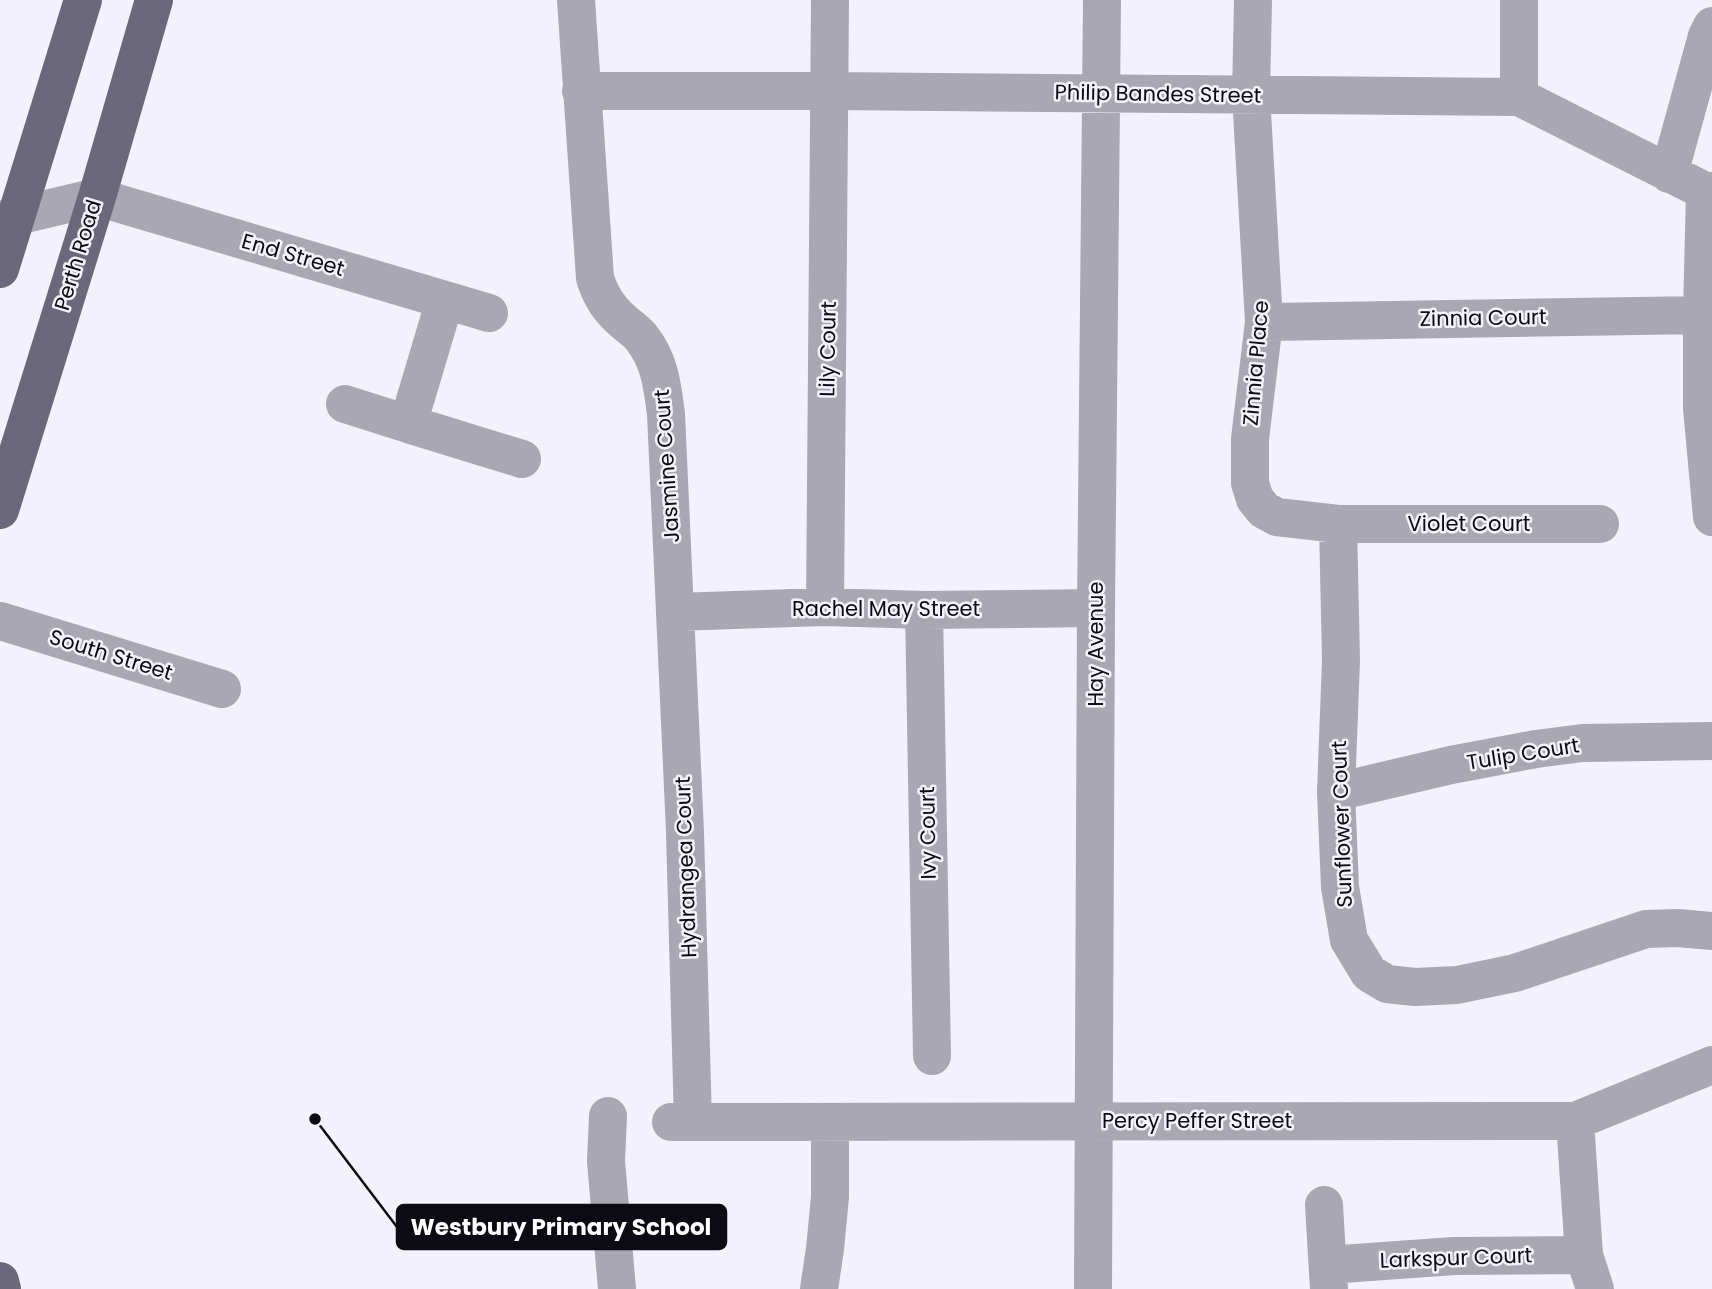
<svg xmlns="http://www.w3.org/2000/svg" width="1712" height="1289" font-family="Poppins,sans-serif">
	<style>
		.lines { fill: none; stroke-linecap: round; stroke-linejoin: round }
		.minor { stroke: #a8a7b2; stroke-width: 38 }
		.major { stroke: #6b687b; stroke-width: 38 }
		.labels { text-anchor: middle; stroke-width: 5; stroke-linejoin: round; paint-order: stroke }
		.street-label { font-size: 21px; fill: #0c0a12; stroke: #f3f1fc }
		.leader { fill: none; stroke: #0c0a12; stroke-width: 2.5 }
		.callout-dot { fill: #0c0a12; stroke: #f3f1fc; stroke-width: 2.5 }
		.callout { fill: #0c0a12; stroke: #0c0a12; stroke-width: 2.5 }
		.callout-label { font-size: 23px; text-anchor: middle; font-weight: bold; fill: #fff }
	</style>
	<rect width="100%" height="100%" fill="#f3f1fc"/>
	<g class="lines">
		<path class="minor" d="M 576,0 L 595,278 C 601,297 609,309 624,322 C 630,327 636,331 641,337 C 660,361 662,384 666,414 L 685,832 L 693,1122
			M 1253,0 L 1251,95 L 1264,322 L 1250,439 L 1250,483 L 1255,499 L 1264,510 L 1277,517 L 1338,524 L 1600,524
			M 581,91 L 829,91 L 1519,97 L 1705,191 L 1712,191
			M 1519,97 L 1519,0
			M 1669,174 L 1707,36 L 1712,26
			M 1705,191 L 1702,315 L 1702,408 L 1712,517
			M 0,220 L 97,197 L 489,313
			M 1264,322 L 1702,315
			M 345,404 L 408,424 L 445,300
			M 408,424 L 522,459
			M 1338,524 L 1341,660 L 1336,792 L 1340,887 L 1349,940 L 1369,973 L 1387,984 L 1415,987 L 1457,985 L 1515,973 L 1646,929 L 1678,928 L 1712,931
			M 825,607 L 830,0
			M 924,610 L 932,1056
			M 676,612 L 825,607 L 924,610 L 1096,608
			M 0,621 L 222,689
			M 1336,792 L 1451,765 L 1536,749 L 1582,743 L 1712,741
			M 608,1116 L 606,1161 L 617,1289
			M 1575,1121 L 1584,1255 L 1595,1289
			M 671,1122 L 1575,1121 L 1712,1065
			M 1324,1205 L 1329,1289
			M 1328,1265 L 1454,1256 L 1584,1255
			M 819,1289 L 825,1249 L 830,1197 L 830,1122
			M 1093,1289 L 1096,608 L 1102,0"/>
		<path class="major" d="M 0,269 L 83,0
			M 0,510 L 97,197 L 154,0
			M 0,1281 L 2,1289"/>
	</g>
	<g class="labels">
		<g class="street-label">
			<text transform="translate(1158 94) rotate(1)" y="7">Philip Bandes Street</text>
			<text transform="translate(78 255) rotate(-73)" y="7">Perth Road</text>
			<text transform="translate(293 255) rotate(16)" y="7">End Street</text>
			<text transform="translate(1483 318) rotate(-1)" y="7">Zinnia Court</text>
			<text transform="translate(828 349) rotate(-89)" y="7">Lily Court</text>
			<text transform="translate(1256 363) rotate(-85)" y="7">Zinnia Place</text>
			<text transform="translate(667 466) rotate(-94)" y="7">Jasmine Court</text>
			<text x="1469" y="531">Violet Court</text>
			<text x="886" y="616">Rachel May Street</text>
			<text transform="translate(1096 644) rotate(-90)" y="7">Hay Avenue</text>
			<text transform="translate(111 655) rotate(17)" y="7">South Street</text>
			<text transform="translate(1523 754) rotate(-9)" y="7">Tulip Court</text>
			<text transform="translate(1342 824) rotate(-92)" y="7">Sunflower Court</text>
			<text transform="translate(928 833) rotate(-91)" y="7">Ivy Court</text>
			<text transform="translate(686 867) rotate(-92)" y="7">Hydrangea Court</text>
			<text x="1197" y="1128">Percy Peffer Street</text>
			<text transform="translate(1456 1258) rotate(-2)" y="7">Larkspur Court</text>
		</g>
	</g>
	<path class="leader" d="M315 1119L397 1227"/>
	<circle class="callout-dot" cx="315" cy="1119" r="7"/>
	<rect class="callout" x="397" y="1205" width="329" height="44" rx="7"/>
	<g class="callout-label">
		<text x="561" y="1235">Westbury Primary School</text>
	</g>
</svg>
